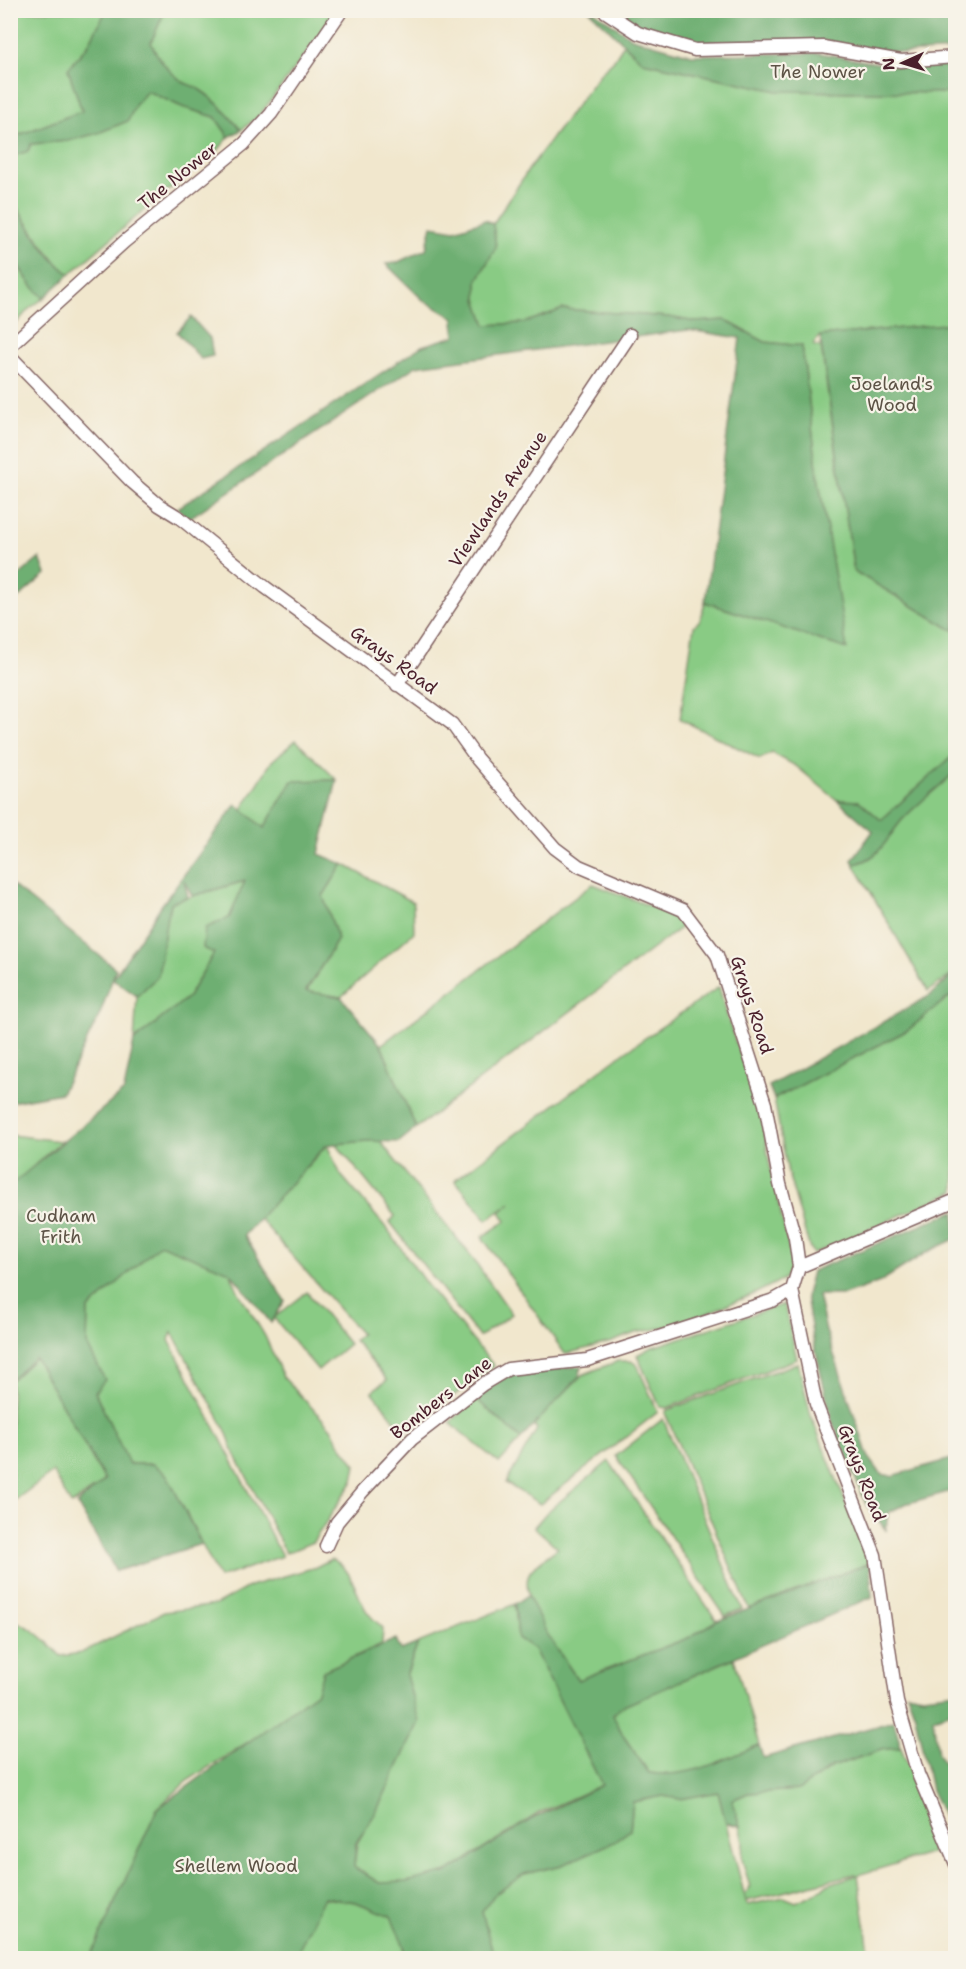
<svg xmlns="http://www.w3.org/2000/svg" width="966" height="1969" font-family="'Shantell Sans',sans-serif">
	<style>
		.green { fill: #89cb84; stroke: #6a7558; stroke-width: 1.5 }
		.forest { fill: #6eaf72; stroke: #5c674e; stroke-width: 1.5 }
		.lines { fill: none; stroke-linecap: round; stroke-linejoin: round }
		.minor-casing { stroke: #846564; stroke-width: 15 }
		.minor { stroke: #fff; stroke-width: 12 }
		.labels { text-anchor: middle; stroke-width: 4.5; stroke-linejoin: round; paint-order: stroke }
		.park-label { font-size: 18px; fill: #5d5346; stroke: #f7f3e8 }
		.street-label { font-size: 18px; fill: #4a1f2b; stroke: #f7f3e8 }
	</style>
	<rect width="100%" height="100%" fill="#f7f3e8"/>
	<filter id="ink" filterUnits="userSpaceOnUse"><feTurbulence type="fractalNoise" baseFrequency=".0167" numOctaves="2"/><feDisplacementMap in="SourceGraphic" scale="12" xChannelSelector="R" yChannelSelector="G"/><feConvolveMatrix kernelMatrix="1 2 1 2 8 2 1 2 1" color-interpolation-filters="sRGB"/></filter>
	<filter id="wash" filterUnits="userSpaceOnUse"><feTurbulence type="fractalNoise" baseFrequency=".008" numOctaves="4" result="noise"/><feDisplacementMap in="SourceGraphic" scale="24" xChannelSelector="R" yChannelSelector="G"/><feGaussianBlur stdDeviation="1.35" result="paint"/><feColorMatrix in="noise" values="0 0 0 0 0 0 0 0 0 0 0 0 0 0 0 0 0 1.4 0 .05"/><feComposite in="paint" operator="in"/></filter>
	<g filter="url(#wash)">
		<rect width="100%" height="100%" fill="#f1e7cd"/>
		<path class="green" d="M 11,11 L 106,11 L 88,45 L 68,69 L 82,111 L 19,135 L 11,135 Z
			M 165,11 L 338,11 L 259,116 L 241,130 C 229,116 216,100 200,90 C 195,86 188,85 183,82 C 169,72 156,57 151,42 Z
			M 624,44 L 643,62 L 778,91 L 955,93 L 955,323 L 820,336 L 813,345 L 821,347 L 854,571 L 951,629 L 955,630 L 955,754 L 881,820 L 859,801 L 837,800 L 796,766 L 772,753 L 760,759 L 680,719 L 694,626 L 700,620 L 705,602 L 846,649 L 818,476 L 802,346 L 765,342 L 725,320 L 696,322 L 668,317 L 563,309 L 524,323 L 486,325 L 477,299 L 477,281 L 496,247 L 493,224 L 529,169 L 602,71 L 613,61 Z
			M 147,91 L 182,107 L 215,117 L 229,137 L 214,155 L 157,199 L 70,274 L 62,269 L 39,240 L 11,199 L 10,157 L 28,151 L 31,144 L 68,141 L 98,133 L 128,121 L 136,104 Z
			M 10,255 L 32,286 L 44,298 L 29,309 L 11,329 Z
			M 296,740 L 337,780 L 292,781 L 264,829 L 242,809 L 272,761 Z
			M 955,772 L 955,973 L 928,991 L 854,864 C 881,859 886,838 902,820 C 918,803 938,788 955,772 Z
			M 343,864 L 413,902 L 414,932 L 341,997 L 306,992 L 338,939 L 323,896 Z
			M 245,881 L 215,952 L 188,997 L 134,1041 L 137,996 L 158,976 L 167,916 L 172,902 Z
			M 593,884 L 673,915 L 683,926 L 416,1128 L 381,1045 Z
			M 719,987 L 731,1029 L 762,1116 L 769,1161 L 793,1266 L 784,1279 L 754,1294 L 677,1325 L 635,1333 L 612,1342 L 565,1354 L 482,1237 L 506,1221 L 500,1212 L 511,1203 L 487,1220 L 455,1180 L 619,1056 Z
			M 955,992 L 955,1191 L 813,1254 L 809,1246 L 788,1173 L 774,1099 L 908,1030 Z
			M 11,1135 L 61,1141 L 11,1187 Z
			M 367,1141 L 380,1141 L 471,1256 L 512,1314 L 479,1337 L 390,1222 L 395,1216 L 336,1144 Z
			M 327,1145 L 341,1175 L 388,1230 L 427,1285 L 494,1366 L 404,1432 L 372,1391 L 387,1380 L 354,1340 L 361,1334 L 259,1218 Z
			M 160,1244 L 230,1272 L 239,1293 L 265,1336 L 283,1377 L 331,1428 L 339,1443 L 356,1465 L 353,1481 L 313,1542 L 286,1553 L 233,1450 L 226,1431 L 172,1332 L 169,1340 L 282,1556 L 219,1578 L 167,1475 L 153,1464 L 129,1464 L 95,1392 L 87,1344 L 88,1310 Z
			M 307,1292 L 349,1344 L 318,1370 L 274,1318 Z
			M 784,1304 L 797,1359 L 667,1408 L 660,1407 L 637,1355 L 650,1348 Z
			M 35,1358 L 105,1481 L 71,1505 L 53,1472 L 11,1503 L 11,1380 Z
			M 618,1361 L 631,1361 L 637,1365 L 658,1412 L 540,1504 L 506,1483 L 537,1429 L 533,1424 L 582,1375 Z
			M 798,1363 L 811,1416 L 870,1563 L 749,1609 L 665,1413 L 667,1410 Z
			M 475,1398 L 521,1439 L 499,1463 L 450,1423 Z
			M 663,1419 L 742,1609 L 725,1616 L 616,1456 Z
			M 609,1461 L 717,1621 L 688,1638 L 578,1680 C 565,1660 515,1595 530,1572 C 536,1563 549,1555 558,1548 L 534,1527 L 547,1512 Z
			M 331,1559 C 352,1566 355,1593 366,1610 C 370,1617 377,1622 383,1628 L 382,1644 L 323,1671 L 317,1692 L 259,1735 L 187,1781 L 157,1809 L 90,1958 L 11,1958 L 11,1620 C 31,1625 47,1641 61,1656 L 81,1653 L 164,1612 L 216,1605 L 250,1586 L 316,1567 Z
			M 515,1604 L 518,1638 L 534,1649 L 602,1785 L 539,1813 L 448,1872 L 416,1882 L 379,1883 L 354,1867 L 357,1843 L 376,1812 L 419,1722 L 406,1676 L 418,1643 Z
			M 734,1658 L 759,1745 C 721,1761 692,1779 649,1773 L 624,1737 L 613,1715 L 619,1708 Z
			M 901,1748 L 943,1850 L 858,1875 L 870,1958 L 494,1958 L 482,1912 L 494,1895 L 524,1874 L 562,1865 L 630,1830 L 633,1802 L 663,1796 L 680,1799 L 718,1792 L 747,1905 L 784,1897 L 796,1902 L 818,1892 L 826,1885 L 857,1875 L 854,1874 L 747,1901 L 745,1895 L 750,1887 L 742,1859 L 743,1841 L 732,1800 L 748,1793 L 798,1790 L 832,1767 L 884,1749 Z
			M 323,1898 L 356,1902 L 391,1916 L 404,1946 L 404,1958 L 295,1958 Z"/>
		<path class="forest" d="M 106,11 L 165,11 L 151,42 C 156,57 169,72 183,82 C 188,85 195,86 200,90 C 216,100 229,116 241,130 L 229,137 L 215,117 L 182,107 L 147,91 L 136,104 L 128,121 L 98,133 L 68,141 L 31,144 L 28,151 L 11,157 L 11,135 L 19,135 L 82,111 L 68,69 L 88,45 Z
			M 590,11 L 594,11 L 632,38 L 692,55 L 819,53 L 894,66 L 955,63 L 955,93 L 778,91 L 643,62 Z
			M 613,11 L 955,11 L 955,50 L 904,53 L 823,41 L 696,42 L 641,27 Z
			M 11,199 C 28,224 45,257 70,274 L 44,298 L 32,286 L 11,255 Z
			M 485,220 L 493,224 L 496,247 L 477,281 L 477,299 L 486,325 L 524,323 L 563,309 L 668,317 L 696,322 L 725,320 L 765,342 L 802,346 L 818,476 L 847,649 L 705,602 L 740,338 L 688,330 L 416,366 L 188,519 L 178,508 L 422,346 L 455,336 L 454,318 L 423,300 L 386,264 L 396,263 L 426,249 L 432,226 L 455,230 Z
			M 191,317 L 210,338 L 213,356 L 201,359 L 177,332 Z
			M 955,323 L 956,323 L 955,630 L 951,629 L 854,571 L 820,336 Z
			M 40,558 L 46,574 L 11,604 L 11,582 Z
			M 955,754 L 955,772 C 938,788 918,803 902,820 C 886,838 881,859 854,864 L 852,860 L 873,831 L 837,800 L 859,801 L 881,820 Z
			M 337,780 L 319,854 L 343,864 L 323,896 L 338,939 L 306,991 L 341,997 L 381,1045 L 416,1128 L 399,1142 L 367,1141 L 326,1145 L 244,1235 L 285,1301 L 271,1323 L 230,1272 L 160,1244 L 88,1310 L 87,1344 L 105,1380 L 95,1392 L 129,1464 L 153,1464 L 167,1475 L 201,1544 L 116,1571 L 77,1504 L 105,1480 L 35,1358 L 11,1380 L 11,1185 L 124,1091 L 134,1041 L 188,997 L 214,953 L 203,948 L 205,928 L 229,918 L 245,881 L 192,896 L 184,880 L 188,897 L 172,902 L 167,916 L 158,976 L 137,996 L 113,979 L 161,906 L 236,804 L 264,828 L 292,781 Z
			M 11,884 L 116,969 L 100,1014 L 61,1093 L 11,1102 Z
			M 955,973 L 955,994 L 946,999 L 908,1030 L 774,1099 L 769,1086 L 931,995 Z
			M 955,1211 L 955,1239 L 927,1252 L 880,1282 L 844,1295 L 818,1295 L 826,1331 L 868,1456 L 881,1474 L 891,1476 L 955,1458 L 955,1490 L 905,1504 L 888,1513 L 886,1530 L 866,1504 L 832,1421 L 813,1339 L 806,1295 L 812,1271 Z
			M 582,1366 L 579,1377 L 521,1439 L 475,1398 L 510,1374 Z
			M 870,1563 L 872,1597 L 619,1708 L 613,1715 L 624,1737 L 649,1773 C 689,1779 723,1760 759,1745 L 763,1758 L 894,1721 L 901,1748 L 884,1749 L 832,1767 L 798,1790 L 748,1793 L 732,1800 L 740,1826 L 726,1823 L 718,1792 L 680,1799 L 663,1796 L 633,1802 L 630,1830 L 614,1842 L 562,1865 L 524,1874 L 494,1895 L 482,1912 L 494,1958 L 404,1958 L 404,1946 L 391,1916 L 356,1902 L 324,1897 L 295,1958 L 90,1958 L 157,1809 L 317,1692 L 323,1671 L 396,1639 L 401,1650 L 418,1643 L 406,1675 L 419,1722 L 376,1812 L 356,1843 L 354,1867 L 379,1883 L 406,1882 L 448,1872 L 530,1820 L 602,1785 L 534,1649 L 518,1638 L 515,1604 L 528,1595 L 548,1636 L 578,1680 L 688,1638 L 717,1621 Z
			M 955,1692 L 955,1711 L 933,1718 L 938,1754 L 954,1776 L 955,1840 L 931,1790 L 915,1715 L 907,1693 L 923,1696 Z"/>
	</g>
	<g filter="url(#ink)">
		<g class="lines">
			<g class="minor-casing">
				<path id="minor" d="M 603,10 L 638,33 L 695,50 L 823,47 L 901,61 L 956,57
					M 10,346 L 124,242 L 244,144 L 271,114 L 342,10
					M 10,356 L 132,482 L 159,505 L 180,518 L 265,587 L 452,724 L 477,759 L 555,848 L 579,866 L 683,910 L 717,955 L 765,1104 L 780,1184 L 795,1238 L 799,1267 L 792,1290 L 816,1404 L 875,1555 L 897,1702 L 918,1774 L 956,1864
					M 397,685 L 630,335
					M 799,1267 L 956,1200
					M 326,1546 L 337,1522 L 363,1491 L 412,1439 L 483,1384 L 508,1369 L 587,1360 L 774,1300 L 792,1290"/>
			</g>
			<use href="#minor" class="minor"/>
		</g>
	</g>
	<g class="labels">
		<g class="park-label">
			<text x="818" y="78">The Nower</text>
			<text x="892" y="390">Joeland's<tspan x="892" dy="21">Wood</tspan></text>
			<text x="61" y="1222">Cudham<tspan x="61" dy="21">Frith</tspan></text>
			<text x="236" y="1872">Shellem Wood</text>
		</g>
		<g class="street-label">
			<text transform="translate(178 176) rotate(-39)" y="6">The Nower</text>
			<text transform="translate(498 499) rotate(-56)" y="6">Viewlands Avenue</text>
			<text transform="translate(394 660) rotate(36)" y="6">Grays Road</text>
			<text transform="translate(752 1005) rotate(72)" y="6">Grays Road</text>
			<text transform="translate(441 1398) rotate(-38)" y="6">Bombers Lane</text>
			<text transform="translate(862 1473) rotate(69)" y="6">Grays Road</text>
		</g>
	</g>
	<rect width="966" height="1969" fill="none" stroke="#f7f3e8" stroke-width="36"/>
	<g transform="translate(903 63) rotate(266)" stroke="#f7f3e8" stroke-width="4.5" paint-order="stroke">
	<path d="M0-4.5L10 22L0 15L-10 22Z" fill="#4a1f2b"/>
	<text y="-9" font-size="16" font-weight="bold" text-anchor="middle" fill="#4a1f2b">N</text>
	</g>
</svg>
